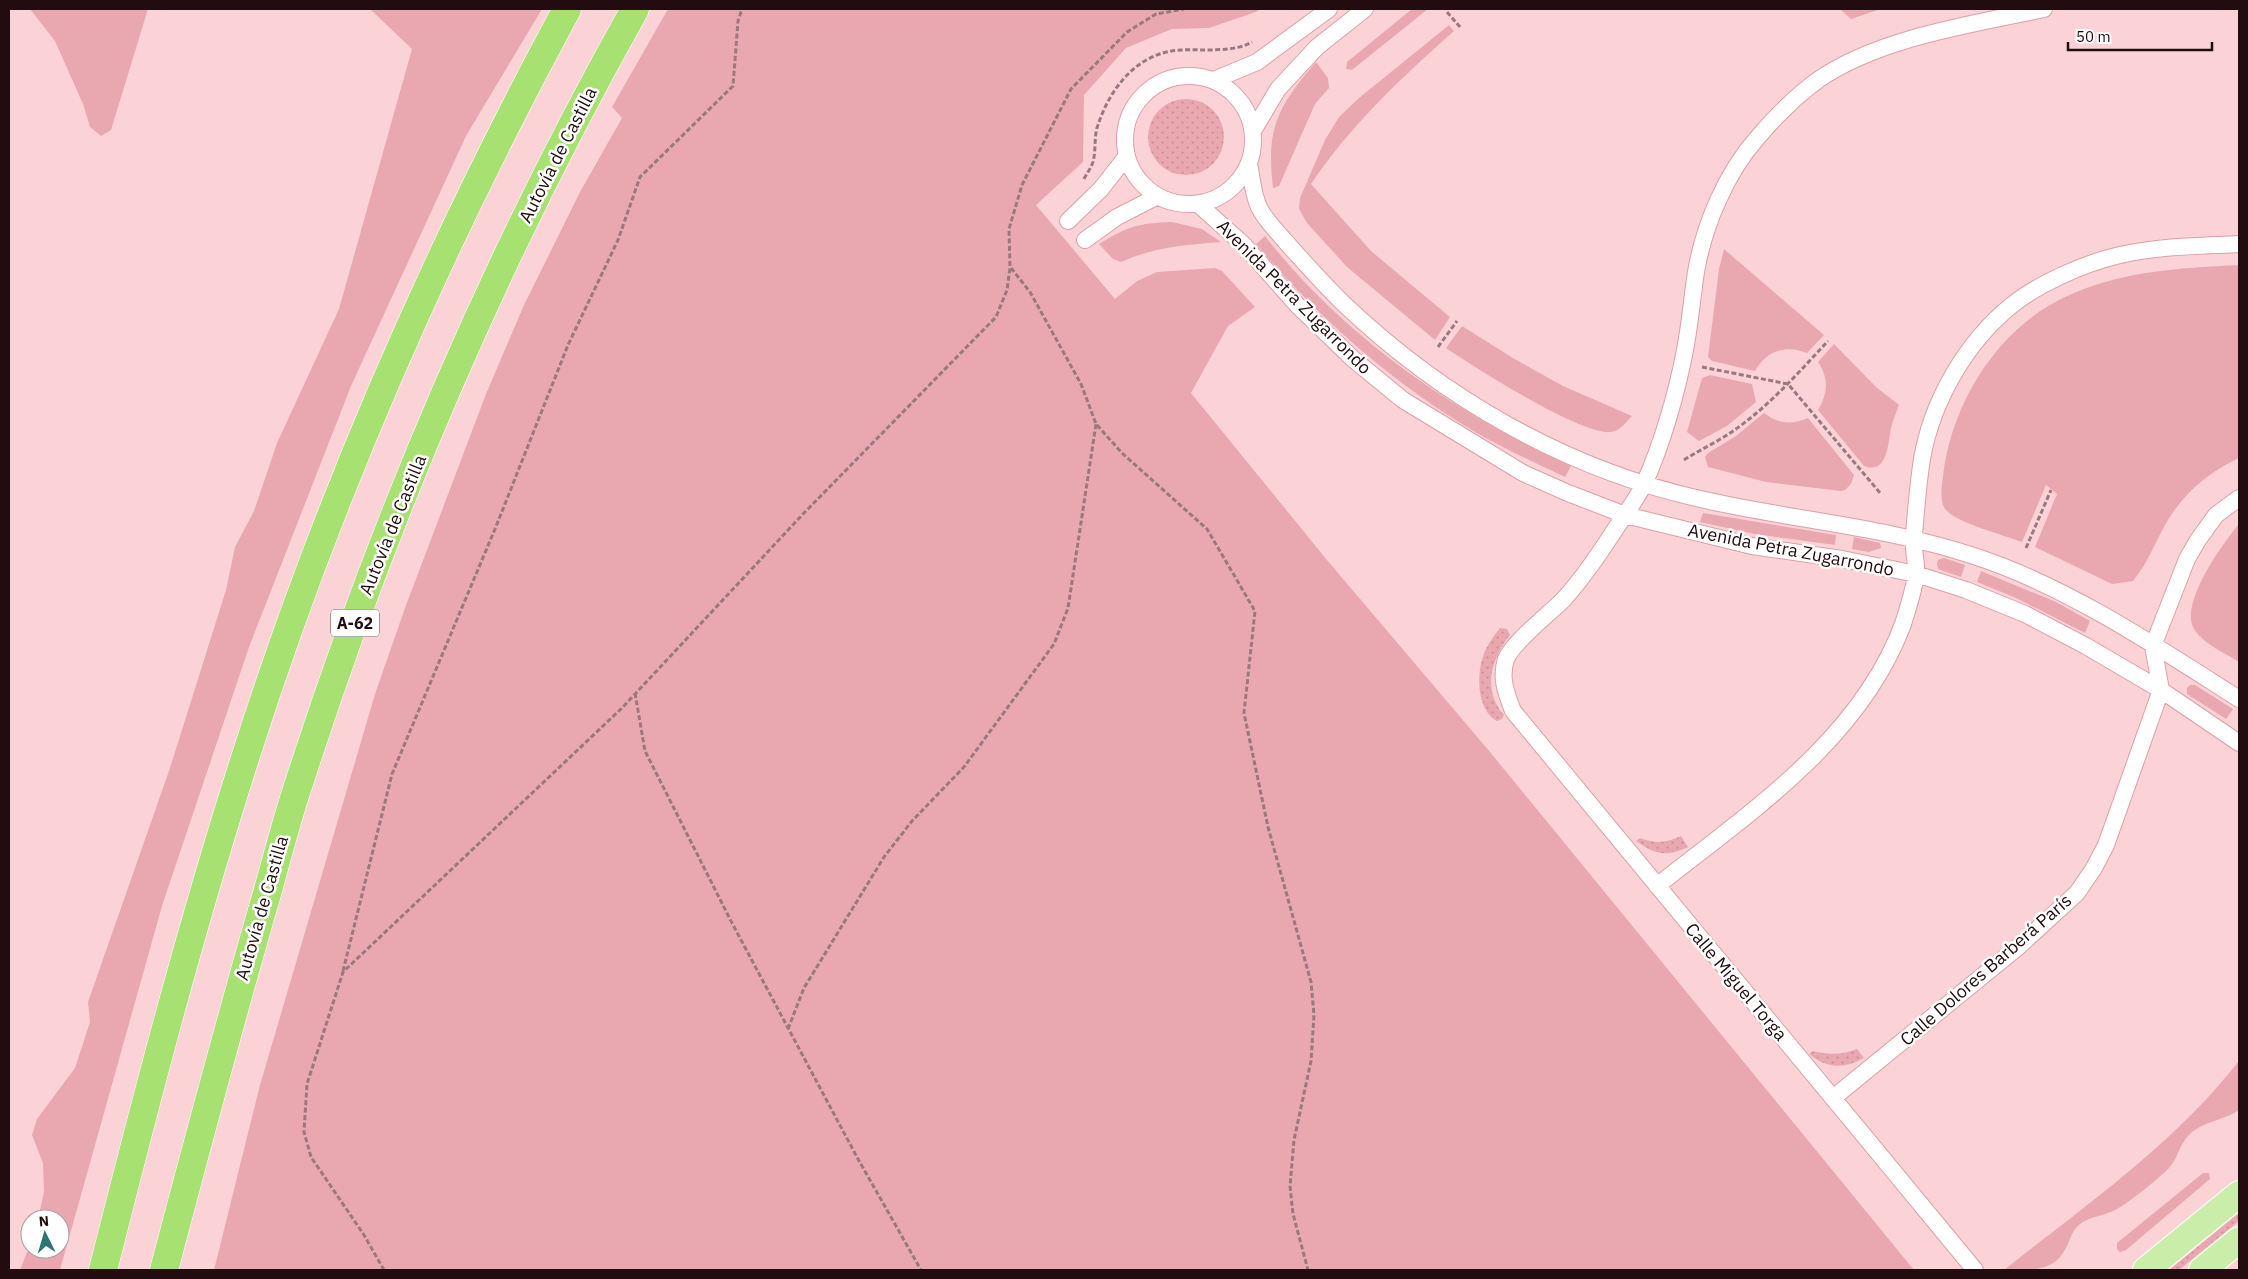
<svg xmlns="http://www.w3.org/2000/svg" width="2248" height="1279" font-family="'IBM Plex Sans',sans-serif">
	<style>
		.grass { fill: #e9a8af }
		.park { fill: url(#park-dots) }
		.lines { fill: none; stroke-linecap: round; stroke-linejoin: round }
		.street-casing { stroke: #de9fa5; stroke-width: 18 }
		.primary-casing { stroke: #fff; stroke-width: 28 }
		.highway-casing { stroke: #fff; stroke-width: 29 }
		.path { stroke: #99797d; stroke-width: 3; stroke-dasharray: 5 2.5; stroke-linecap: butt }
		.street { stroke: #fff; stroke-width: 16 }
		.primary { stroke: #caedaa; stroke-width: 26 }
		.highway { stroke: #a7e172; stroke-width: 28 }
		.labels { text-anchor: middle; stroke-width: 5; stroke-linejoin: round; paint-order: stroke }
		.shield { fill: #fff; stroke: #645557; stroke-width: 1 }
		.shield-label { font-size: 16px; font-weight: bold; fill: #220c0f }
		.street-label { font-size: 18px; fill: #220c0f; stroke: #fff }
	</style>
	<defs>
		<pattern id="park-dots" width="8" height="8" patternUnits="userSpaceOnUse" patternTransform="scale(1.25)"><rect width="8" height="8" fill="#e9a8af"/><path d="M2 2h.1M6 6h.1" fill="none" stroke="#c88f95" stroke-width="1.8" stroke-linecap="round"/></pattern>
	</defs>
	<rect width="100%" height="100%" fill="#fbd3d7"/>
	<path class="grass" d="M 30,9 L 148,9 L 111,130 L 101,136 L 90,127 L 83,104 L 55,41 Z
		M 370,9 L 542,9 L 466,136 L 351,386 L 249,647 L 162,906 L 60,1270 L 20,1270 L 30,1245 L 30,1249 L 60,1249 L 60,1219 L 38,1219 L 44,1192 L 43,1163 L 32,1135 L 37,1119 L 75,1068 L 90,1022 L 88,1002 L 170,768 L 226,590 L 235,547 L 254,511 L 277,443 L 339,309 L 412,49 Z
		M 668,9 L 1260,9 L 1256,12 L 1209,28 L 1172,29 L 1126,48 L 1084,95 L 1083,162 L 1036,205 L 1115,299 L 1137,281 L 1157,272 L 1215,268 L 1222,271 L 1255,307 L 1228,326 L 1191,393 L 1327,560 L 1490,752 L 1914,1270 L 214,1270 L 260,1085 L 375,694 L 405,608 L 486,394 L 524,305 L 580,192 L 622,118 L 612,107 Z
		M 1412,9 L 1428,9 L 1352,70 L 1346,69 L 1347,62 Z
		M 1840,9 L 1881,9 L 1851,19 Z
		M 1449,25 L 1454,31 C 1402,77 1350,126 1311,184 L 1371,251 L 1450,317 L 1435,340 L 1347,267 L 1307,223 L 1299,209 L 1300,198 L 1325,140 L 1339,117 L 1359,98 Z
		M 1316,62 L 1328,78 L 1329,88 L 1315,104 L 1279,186 L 1273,188 C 1266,129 1277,107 1316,62 Z
		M 1172,222 L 1202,229 L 1221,242 C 1185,245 1155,247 1121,262 L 1113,259 L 1099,244 C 1127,227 1138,223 1172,222 Z
		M 1265,236 C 1344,337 1454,413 1571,466 L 1565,477 C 1535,463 1505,449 1477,433 C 1393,384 1318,318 1256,244 Z
		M 1724,249 L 1824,335 L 1807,353 C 1786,344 1766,351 1755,371 L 1712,361 L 1708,357 L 1719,269 Z
		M 2239,265 L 2239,458 C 2206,474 2182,494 2164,527 C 2154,545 2147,564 2133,581 L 2112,584 L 2035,547 L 2057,494 L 2046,485 L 2022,542 C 2004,535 1957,523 1946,510 C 1939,502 1942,485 1943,476 C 1951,405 1996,330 2063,298 C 2118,271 2179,268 2239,265 Z
		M 1462,326 L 1513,358 L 1563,386 L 1632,416 C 1626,422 1620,431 1611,432 C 1582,436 1474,367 1446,348 Z
		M 1834,344 L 1876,387 L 1899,405 C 1896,413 1893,420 1891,428 C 1888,443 1888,475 1864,466 L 1818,410 C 1828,394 1829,378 1818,362 Z
		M 1710,375 L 1752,384 L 1756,402 L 1727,426 L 1699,441 L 1687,432 L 1702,378 Z
		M 1764,413 C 1778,424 1792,425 1808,418 L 1854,475 L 1851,484 L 1845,490 L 1841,491 L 1766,482 L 1708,467 L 1705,457 L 1708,453 L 1736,436 Z
		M 1703,513 L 1836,535 L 1835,545 L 1755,534 L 1700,522 Z
		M 2239,524 L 2239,662 C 2225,653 2201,643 2193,627 C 2181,601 2223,543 2239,524 Z
		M 1854,537 L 1880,543 L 1881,548 L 1869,552 L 1852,549 Z
		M 1944,558 L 1965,565 L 1961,577 L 1938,569 L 1937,564 L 1938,560 Z
		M 1981,571 L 2056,602 L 2090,621 L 2085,633 L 2016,598 L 1977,582 Z
		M 2190,685 L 2195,685 L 2233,709 L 2226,719 L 2187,694 L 2187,688 Z
		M 2239,1061 L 2239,1110 C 2223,1121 2203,1121 2189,1135 C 2179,1144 2178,1159 2169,1168 C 2158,1179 2129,1203 2115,1210 C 2104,1216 2091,1216 2080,1224 C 2070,1232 2070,1243 2063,1253 C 2051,1273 2024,1270 2004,1270 C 2086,1205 2174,1144 2239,1061 Z
		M 2203,1173 L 2209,1173 L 2210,1179 L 2126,1250 L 2120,1252 L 2117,1249 L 2117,1243 Z"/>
	<path class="park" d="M1148 137a38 38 0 1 1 76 0a38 38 0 1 1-76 0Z
		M 1500,628 L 1507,629 L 1510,635 C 1491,659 1482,690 1504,715 L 1502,719 L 1497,721 C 1476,710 1476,671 1485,651 C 1489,642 1494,636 1500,628 Z
		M 1681,836 L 1688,847 C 1666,857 1656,855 1636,841 L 1640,838 C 1656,844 1666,843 1681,836 Z
		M 1857,1049 L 1864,1058 C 1845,1069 1827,1069 1809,1054 L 1813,1051 C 1829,1055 1841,1055 1857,1049 Z
		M 2239,1213 L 2239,1221 L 2179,1270 L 2169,1270 Z"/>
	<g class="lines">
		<g class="street-casing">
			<path id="street" d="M1125 140a64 64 0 1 1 128 0a64 64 0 1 1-128 0Z
				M 1214,80 L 1257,62 L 1329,9
				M 1253,131 L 1278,89 L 1317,47 L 1365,9
				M 1249,164 C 1252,177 1253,197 1260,209 C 1266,221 1277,231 1285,241 C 1305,263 1324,285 1345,305 C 1443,398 1565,468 1696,498 C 1789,520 1885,526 1977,557 C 2068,587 2159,648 2239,699
				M 1198,204 L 1244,245 L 1297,305 L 1353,359 L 1403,400 L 1523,473 L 1568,493 L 1625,515 L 1752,546 L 1842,559 L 1916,574 L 1966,590 L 2025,614 L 2086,646 L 2161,690 L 2239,743
				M 1068,221 L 1101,189 L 1126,157
				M 1085,240 L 1117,217 L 1158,196
				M 1657,886 C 1750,812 1860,740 1903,624 C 1907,611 1915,587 1916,573 C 1917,561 1912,548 1914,535 C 1916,510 1918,484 1922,459 C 1932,401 1966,342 2012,305 C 2038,284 2083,264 2116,256 C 2156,246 2198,246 2239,244
				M 1833,1098 L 2018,947 L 2077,893 L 2094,868 L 2106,845 L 2161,690 L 2153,646 L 2187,559 L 2198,540 L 2216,515 L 2239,498
				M 1975,1270 L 1513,711 C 1506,693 1500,678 1506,659 C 1513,642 1549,614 1563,600 C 1584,577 1601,551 1618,525 C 1627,512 1637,498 1644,484 C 1662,445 1677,392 1685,350 C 1690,324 1692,298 1696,272 C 1704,225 1726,173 1758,137 C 1776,116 1796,96 1818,80 C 1878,38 1973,24 2044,9"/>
		</g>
		<g class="primary-casing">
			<path id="primary" d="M 2146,1270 L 2239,1194
				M 2202,1270 L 2239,1240"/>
		</g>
		<g class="highway-casing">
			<path id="highway" d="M 103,1270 C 145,1104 188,938 240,774 C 323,509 435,253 567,9
				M 164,1270 C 197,1145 230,1021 266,897 C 277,858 287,818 300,780 C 386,513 498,253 635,9"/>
		</g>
		<path class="path" d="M 1447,12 L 1460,27
			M 1084,179 C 1087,173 1091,168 1093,162 C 1096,151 1094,139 1097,128 C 1109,89 1137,52 1181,50 C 1202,49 1233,53 1252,42
			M 1011,268 L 1030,292 L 1081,384 L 1096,424 L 1122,453 L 1207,529 L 1255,611 L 1244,713 L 1268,827 L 1311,982 L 1314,1015 L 1311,1061 L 1294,1140 L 1290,1186 L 1293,1214 L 1308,1270
			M 1438,347 L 1457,321
			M 1702,367 L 1788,384 L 1881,494
			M 1684,460 C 1698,451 1713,444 1727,435 C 1766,410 1797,374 1828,341
			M 2026,548 L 2051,490
			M 635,693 L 645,751 L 732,923 L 858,1159 L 921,1270
			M 343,971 L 392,774 L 495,529 L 568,345 L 618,240 L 640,177 L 733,86 L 738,21 L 742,9
			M 788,1029 L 804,988 L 884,857 L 912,821 L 964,767 L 1054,644 L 1068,608 L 1096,424
			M 384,1270 L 364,1235 L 311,1157 L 304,1132 L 307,1084 L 343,972 L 622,708 L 804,513 L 996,317 L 1007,290 L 1010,268 L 1009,229 L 1022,185 L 1071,89 L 1127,32 L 1156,14 L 1184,9"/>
		<use href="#street" class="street"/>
		<use href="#primary" class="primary"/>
		<use href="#highway" class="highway"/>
	</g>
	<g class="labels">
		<rect class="shield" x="331" y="609.5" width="48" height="27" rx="4"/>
		<g class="shield-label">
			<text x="355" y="629">A-62</text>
		</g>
		<g class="street-label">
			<text transform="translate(558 155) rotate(-63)" y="6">Autovía de Castilla</text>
			<text transform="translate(1294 297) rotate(45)" y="6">Avenida Petra Zugarrondo</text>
			<text transform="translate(393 525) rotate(-68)" y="6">Autovía de Castilla</text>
			<text transform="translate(1791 550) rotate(11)" y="6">Avenida Petra Zugarrondo</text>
			<text transform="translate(262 908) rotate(-74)" y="6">Autovía de Castilla</text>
			<text transform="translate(1986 970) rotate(-41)" y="6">Calle Dolores Barberá París</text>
			<text transform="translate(1736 982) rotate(50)" y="6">Calle Miguel Torga</text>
		</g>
	</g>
	<rect width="2248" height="1279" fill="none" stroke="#220c0f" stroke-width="20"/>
	<g transform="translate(45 1234) rotate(355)"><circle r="24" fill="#ffffff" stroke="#a79e9f"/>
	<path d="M0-4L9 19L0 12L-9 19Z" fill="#2b7572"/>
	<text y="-8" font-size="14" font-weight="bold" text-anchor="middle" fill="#220c0f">N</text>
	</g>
	<path d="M2068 42v8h144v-8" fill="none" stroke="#220c0f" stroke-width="2.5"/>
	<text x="2076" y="42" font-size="15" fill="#220c0f" stroke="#ffffff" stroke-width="4" paint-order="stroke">50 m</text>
</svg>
